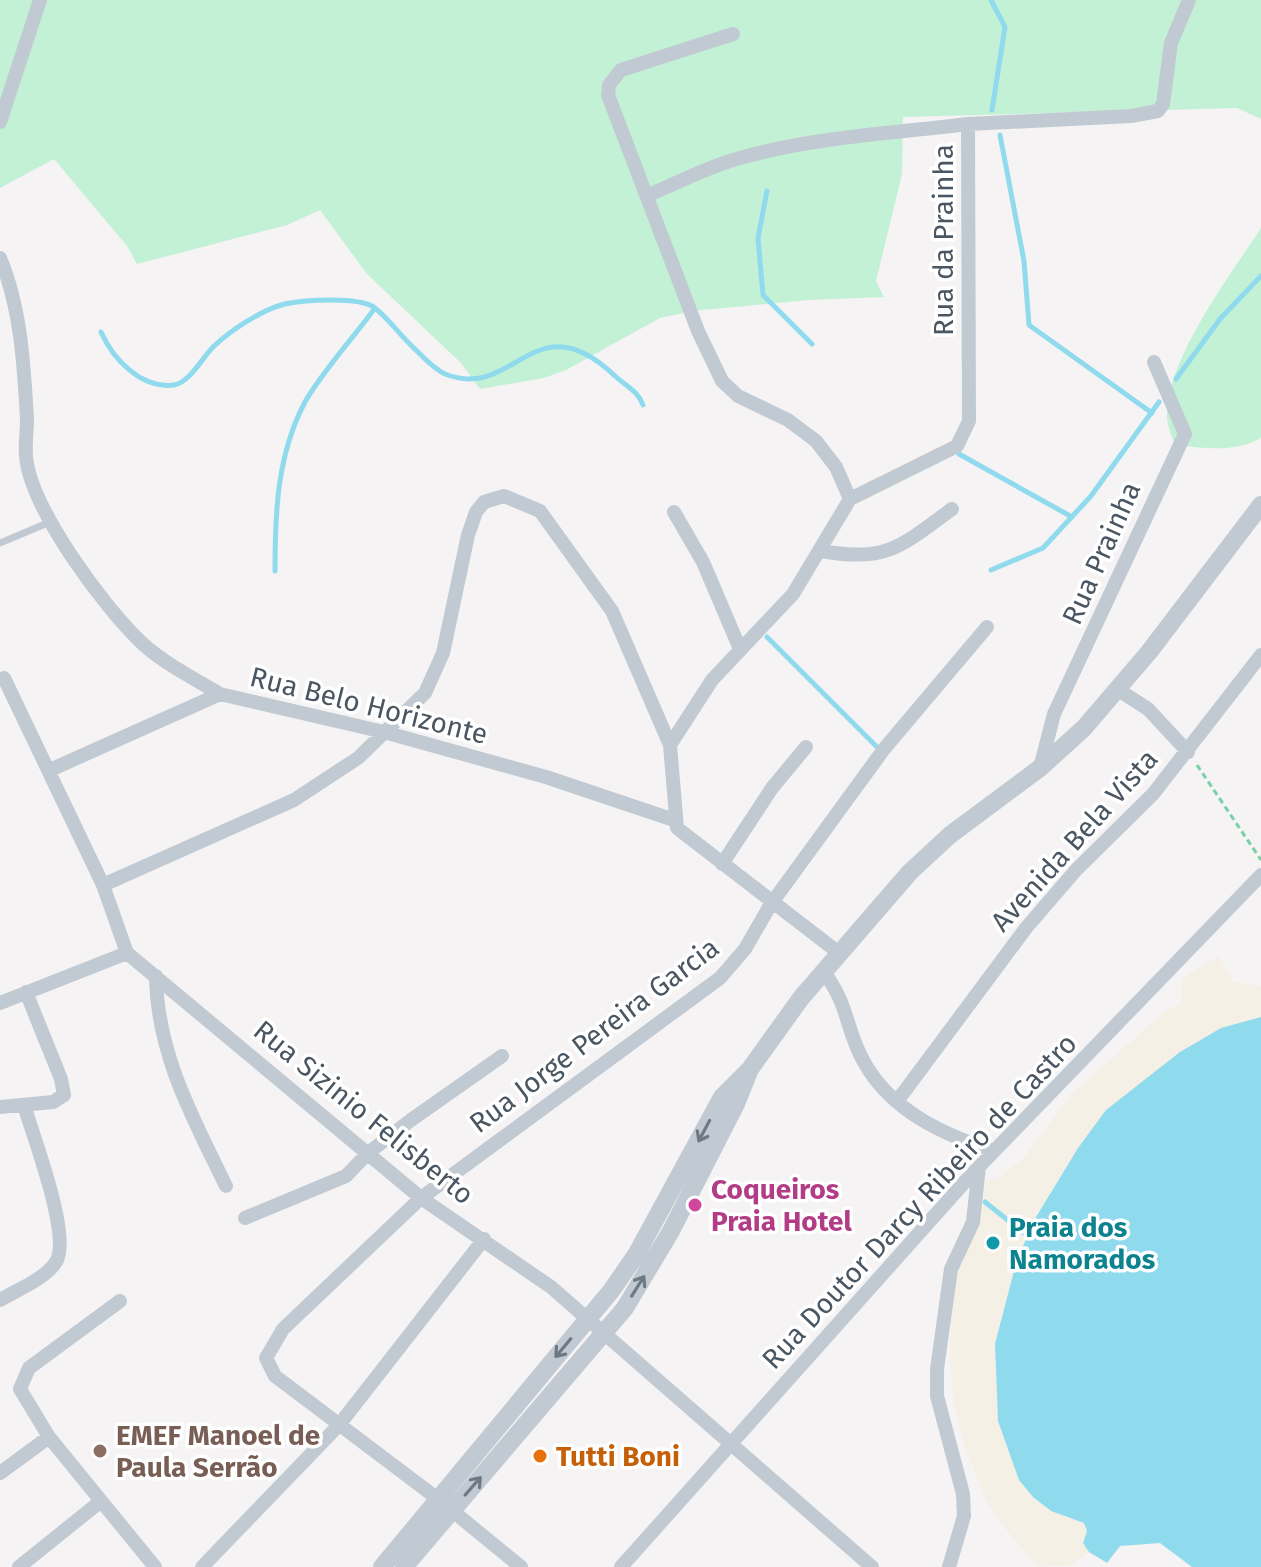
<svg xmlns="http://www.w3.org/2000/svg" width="1261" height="1567" font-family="'Fira Sans',sans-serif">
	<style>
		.green { fill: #c3f1d5 }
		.sand { fill: #f5f0e5 }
		.water { fill: #90daee }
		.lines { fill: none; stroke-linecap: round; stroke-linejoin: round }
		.stream { stroke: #90daee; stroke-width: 5 }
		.path { stroke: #7ad0a6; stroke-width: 3; stroke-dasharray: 6 4; stroke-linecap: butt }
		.service { stroke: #c1cad2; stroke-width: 7 }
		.minor { stroke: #c1cad2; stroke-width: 14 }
		.tertiary { stroke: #c1cad2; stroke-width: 18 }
		.oneway { stroke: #6e7983 }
		.hotel-dot { fill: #d1479c; stroke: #fff; stroke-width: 3 }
		.culture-dot { fill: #0f9aa8; stroke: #fff; stroke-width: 3 }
		.education-dot { fill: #8d6e63; stroke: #fff; stroke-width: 3 }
		.food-dot { fill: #e8710a; stroke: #fff; stroke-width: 3 }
		.labels { text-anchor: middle; stroke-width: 7; stroke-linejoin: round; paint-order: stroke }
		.street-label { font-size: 28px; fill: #4a5661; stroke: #fff }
		.hotel-label { font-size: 28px; font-weight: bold; fill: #b23c85; stroke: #fff; text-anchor: start }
		.culture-label { font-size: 28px; font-weight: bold; fill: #0d838f; stroke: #fff; text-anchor: start }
		.education-label { font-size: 28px; font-weight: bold; fill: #785e54; stroke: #fff; text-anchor: start }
		.food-label { font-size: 28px; font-weight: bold; fill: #c56008; stroke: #fff; text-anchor: start }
	</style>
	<rect width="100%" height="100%" fill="#f5f3f3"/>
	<path class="green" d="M 0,0 L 1261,0 L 1261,119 L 1237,108 L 903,117 L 902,174 L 876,281 L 884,297 L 809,300 L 692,311 L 660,318 L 566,370 L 544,378 L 480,389 L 461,363 L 367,274 L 320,210 L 287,225 L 137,264 L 127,246 L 54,159 L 0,188 Z
		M 1261,228 L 1261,438 C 1234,453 1205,448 1175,445 C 1172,436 1167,425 1167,415 C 1166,360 1231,274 1261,228 Z"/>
	<path class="sand" d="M 1219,956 L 1233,982 L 1261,986 L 1261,1017 L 1221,1028 L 1180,1052 L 1106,1110 L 1078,1148 L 1033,1222 L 1016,1263 L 995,1344 L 998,1421 L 1019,1479 L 1033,1497 L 1051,1511 L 1084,1523 L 1087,1531 L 1083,1543 L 1089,1552 L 1072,1565 L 1038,1567 C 1023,1548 1004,1530 992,1510 C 983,1497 978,1480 972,1465 C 933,1370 956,1285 970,1188 L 1000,1177 L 1024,1157 L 1071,1095 L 1157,1018 L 1182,1002 L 1181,979 Z"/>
	<path class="water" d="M 1261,1017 L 1261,1567 L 1192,1567 L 1160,1543 L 1120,1546 L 1107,1563 L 1089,1552 L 1083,1543 L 1087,1531 L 1084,1523 L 1051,1511 L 1033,1497 L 1019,1480 L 998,1421 L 995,1344 L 1016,1263 L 1033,1222 L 1078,1148 L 1106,1110 L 1180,1052 L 1221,1028 Z"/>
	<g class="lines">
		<path class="stream" d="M 991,0 L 1005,27 L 992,110
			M 1000,135 L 1024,261 L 1029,325 L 1152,413
			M 767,191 L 758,238 L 763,295 L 812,344
			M 101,332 C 113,359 141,389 174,385 C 189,383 203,357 213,347 C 231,330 261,310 285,304 C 303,300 360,296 375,308 C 390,320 402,338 417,351 C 425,359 434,369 445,374 C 515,402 534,299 615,376 C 626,386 638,391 643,405
			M 1176,379 L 1220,319 L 1261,276
			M 959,454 L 1072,517
			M 991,570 L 1043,548 L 1091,496 L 1159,402
			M 275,571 C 275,512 277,455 305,402 C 322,372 354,337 375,308
			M 767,637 L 876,746
			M 985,1202 L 1025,1234"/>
		<path class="path" d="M 1197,765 L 1261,860"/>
		<path class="service" d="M 0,543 L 50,522"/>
		<path class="minor" d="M 0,122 L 40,0
			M 649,195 C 681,181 712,165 747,156 C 818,137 895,133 968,124
			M 0,258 C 21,308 24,366 27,419 C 27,432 25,444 26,456 C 30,508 105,609 143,644 C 165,664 195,679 220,694
			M 850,499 L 957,446 L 969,421 L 968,124 L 1131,116 L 1158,111 L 1163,104 L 1171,43 L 1189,0
			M 674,512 L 703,562 L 740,649
			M 821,551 C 887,563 901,546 952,509
			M 4,678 L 103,885 L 127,953 L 421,1198 L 551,1287 L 872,1567
			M 1117,689 L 1148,709 L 1188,752
			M 670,745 L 712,680 L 793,594 L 850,499 L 836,467 L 816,441 L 788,420 L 738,396 L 722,381 L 698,331 L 608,95 L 609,85 L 621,70 L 733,34
			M 1040,768 L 1054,714 L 1185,434 L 1154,362
			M 50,770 L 220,694 L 384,732 L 546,777 L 674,820
			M 722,864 L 772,788 L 806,747
			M 103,885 L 294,800 L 358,758 L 425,693 L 443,653 L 468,535 L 476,512 L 484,502 L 504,496 L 540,511 L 612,611 L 670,745 L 677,828 L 839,953
			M 823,971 C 850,1006 845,1029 864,1062 C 891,1111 944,1135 994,1151
			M 156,976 C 157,1054 193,1118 226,1186
			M 0,1003 L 127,953
			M 898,1100 L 1026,928 L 1076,870 L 1153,794 L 1261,655
			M 0,1107 L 53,1102 L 64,1095 L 61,1079 L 26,992
			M 245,1218 L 346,1176 L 368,1153 L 411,1120 L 502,1056
			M 0,1300 C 17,1290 45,1279 56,1262 C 72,1237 33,1136 24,1105
			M 120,1301 L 29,1368 L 20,1389 L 49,1437 L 155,1567
			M 0,1473 L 49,1437
			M 19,1567 L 101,1501
			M 202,1567 L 339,1425 L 484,1239
			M 521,1567 L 438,1499 L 275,1376 L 266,1358 L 283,1329 L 421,1198 L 720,978 L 745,949 L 771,904 L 884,749 L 987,627
			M 621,1567 L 970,1176 L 1261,875
			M 949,1567 L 964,1516 L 963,1494 L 937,1396 L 937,1369 L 951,1269 L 973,1222 L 979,1166"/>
		<path class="tertiary" d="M 382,1567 L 611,1291 L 636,1255 L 722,1097 L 750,1069 L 801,998 L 910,872 L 950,835 L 1040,768 L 1084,728 L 1149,652 L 1261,505
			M 404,1567 L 625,1308 L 671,1231 L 736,1104 L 750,1069"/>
	</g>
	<defs><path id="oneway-shaft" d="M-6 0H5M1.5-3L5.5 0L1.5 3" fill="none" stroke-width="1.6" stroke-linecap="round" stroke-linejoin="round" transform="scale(2)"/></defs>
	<g class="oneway">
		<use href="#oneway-shaft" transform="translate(704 1131) rotate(118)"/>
		<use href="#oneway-shaft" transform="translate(638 1286) rotate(-58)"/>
		<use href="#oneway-shaft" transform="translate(563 1348) rotate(130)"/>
		<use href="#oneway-shaft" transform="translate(473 1486) rotate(-49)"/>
	</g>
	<circle class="hotel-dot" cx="695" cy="1205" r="8"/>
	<circle class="culture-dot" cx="993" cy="1243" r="8"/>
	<circle class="education-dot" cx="100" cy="1451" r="8"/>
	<circle class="food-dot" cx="540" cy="1456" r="8"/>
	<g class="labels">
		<g class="street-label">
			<text transform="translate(943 240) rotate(-90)" y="10">Rua da Prainha</text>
			<text transform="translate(1101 553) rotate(-66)" y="10">Rua Prainha</text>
			<text transform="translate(369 705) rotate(14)" y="10">Rua Belo Horizonte</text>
			<text transform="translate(1074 840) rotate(-48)" y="10">Avenida Bela Vista</text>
			<text transform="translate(594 1035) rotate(-37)" y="10">Rua Jorge Pereira Garcia</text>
			<text transform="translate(364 1112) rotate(39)" y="10">Rua Sizinio Felisberto</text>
			<text transform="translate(919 1201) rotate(-47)" y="10">Rua Doutor Darcy Ribeiro de Castro</text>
		</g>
		<g class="hotel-label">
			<text x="711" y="1199">Coqueiros<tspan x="711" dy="32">Praia Hotel</tspan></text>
		</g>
		<g class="culture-label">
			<text x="1009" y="1237">Praia dos<tspan x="1009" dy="32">Namorados</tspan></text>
		</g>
		<g class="education-label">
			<text x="116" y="1445">EMEF Manoel de<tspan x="116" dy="32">Paula Serrão</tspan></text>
		</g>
		<g class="food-label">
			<text x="556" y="1466">Tutti Boni</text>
		</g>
	</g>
</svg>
